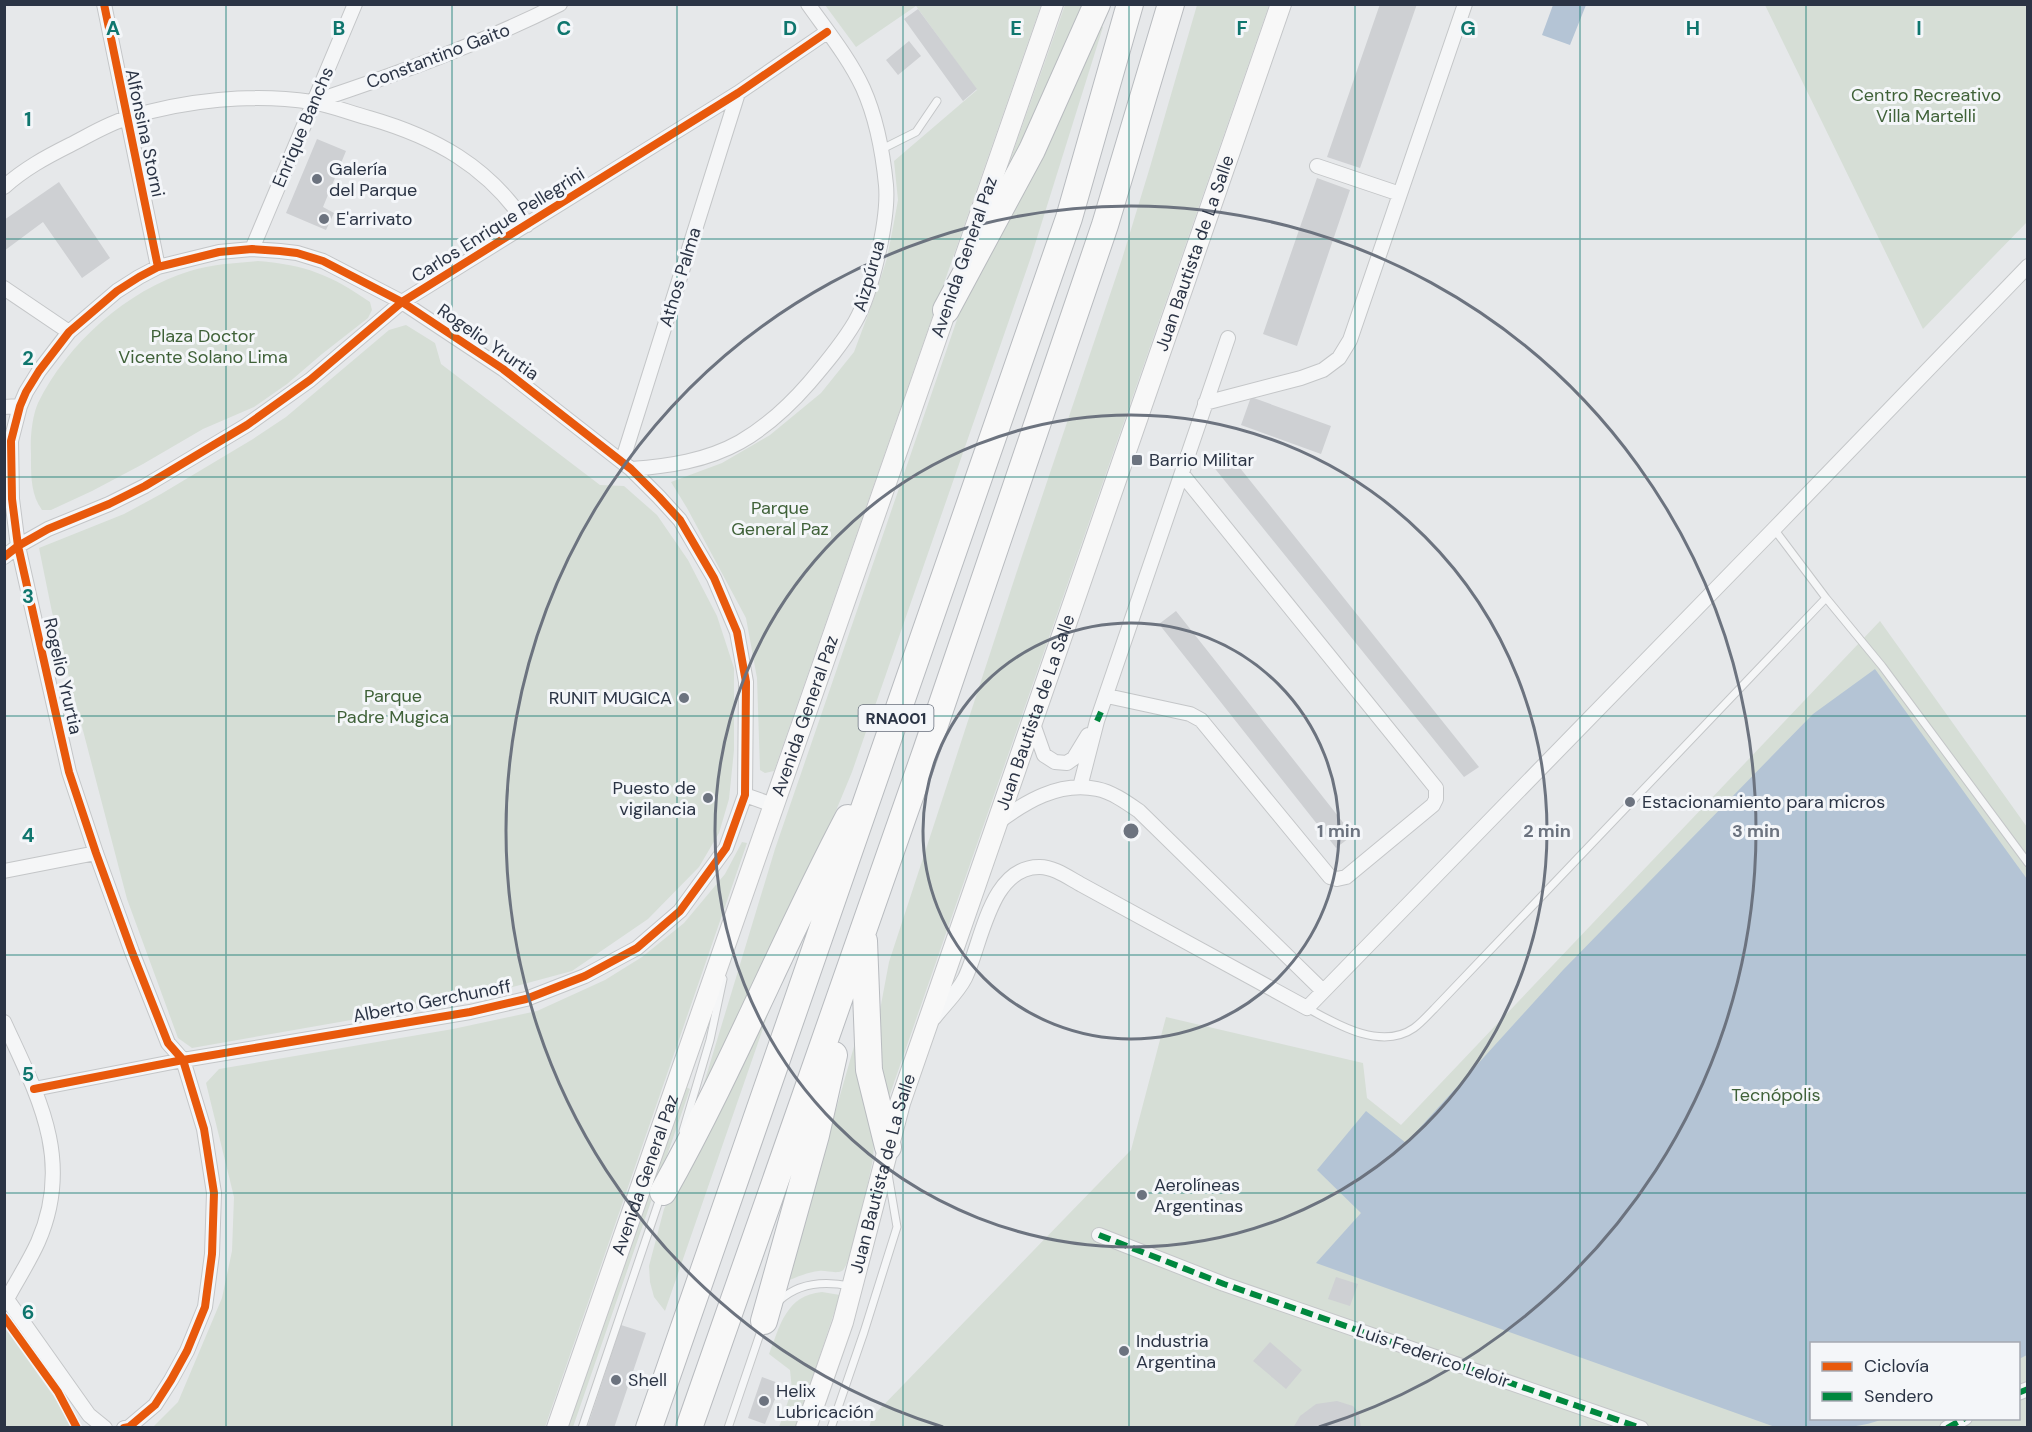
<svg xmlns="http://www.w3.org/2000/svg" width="2032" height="1432" font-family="'DM Sans',sans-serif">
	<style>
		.green { fill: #d6ded6; fill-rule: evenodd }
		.water { fill: #b4c4d5 }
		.building { fill: #ced0d3 }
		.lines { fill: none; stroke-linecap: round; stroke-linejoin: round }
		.lane-casing { stroke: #c4c6c8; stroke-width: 9 }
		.street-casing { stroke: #c4c6c8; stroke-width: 16 }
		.secondary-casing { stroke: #c4c6c8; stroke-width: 22 }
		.highway-casing { stroke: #b8bbbf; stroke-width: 28 }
		.lane { stroke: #f5f6f7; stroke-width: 7 }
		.street { stroke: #f5f6f7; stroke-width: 14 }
		.secondary { stroke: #f8f8f8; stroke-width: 20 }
		.highway { stroke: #f8f8f8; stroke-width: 26 }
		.quiet { stroke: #00873e; stroke-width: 6; stroke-dasharray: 12 6; stroke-linecap: butt }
		.cycleway-casing { stroke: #f4f6f9; stroke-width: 11 }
		.cycleway { stroke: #e8590c; stroke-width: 8 }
		.grid { fill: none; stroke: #0f766e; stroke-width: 1.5; stroke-opacity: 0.55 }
		.ring { fill: none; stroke: #6c737f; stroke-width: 3 }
		.poi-dot { fill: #6c737f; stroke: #f4f6f9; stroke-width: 2 }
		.labels { text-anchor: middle; stroke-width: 6; stroke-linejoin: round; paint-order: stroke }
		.shield { fill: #f4f6f9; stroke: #676e7b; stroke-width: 1.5 }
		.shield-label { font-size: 16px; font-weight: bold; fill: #2b3445 }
		.street-label { font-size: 18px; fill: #2b3445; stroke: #f4f6f9 }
		.park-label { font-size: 18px; fill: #3f6138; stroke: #f4f6f9 }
		.poi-label { font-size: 18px; fill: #2b3445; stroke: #f4f6f9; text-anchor: start }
		.grid-label { font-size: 20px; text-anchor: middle; font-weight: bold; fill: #0f766e; stroke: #f4f6f9; stroke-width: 6; stroke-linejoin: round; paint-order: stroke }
		.centre { fill: #6c737f; stroke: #f4f6f9; stroke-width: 3 }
		.ring-label { font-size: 18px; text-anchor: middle; font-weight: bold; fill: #6c737f; stroke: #f4f6f9; stroke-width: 6; stroke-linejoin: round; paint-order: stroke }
	</style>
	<rect width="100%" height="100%" fill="#e6e8ea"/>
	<path class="green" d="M 825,5 L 1041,5 L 774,771 L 765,773 L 760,770 L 757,678 L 746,618 L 687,508 L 671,482 L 722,463 L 770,435 L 821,393 L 854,352 L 876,293 L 887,258 L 894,222 L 898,200 L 894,161 L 977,90 L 916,6 L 856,47 Z
		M 1065,5 L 1083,5 L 1013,178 L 1005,175 Z
		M 1197,5 L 1269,5 L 888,1100 L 879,1068 L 877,1026 L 889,962 L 1020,562 L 1122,259 L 1150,167 Z
		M 1765,5 L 2027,5 L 2027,222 L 1923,329 Z
		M 1099,26 L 1103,27 L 1031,257 L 852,772 L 818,854 L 698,1103 L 775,849 L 961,308 L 1019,202 Z
		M 258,261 C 306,265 331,275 370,302 L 372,310 L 368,318 L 322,354 L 287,384 L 254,407 L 203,429 L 143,464 L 92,491 L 51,510 L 42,510 C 30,494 31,472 31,453 C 30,438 32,417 38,403 C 67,344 127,290 190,271 C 212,264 235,263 258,261 Z
		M 406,325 L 435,343 L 441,364 L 600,485 L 624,486 L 657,515 L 688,560 L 717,616 L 734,668 L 734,750 L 729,799 L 719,833 L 699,867 L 648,919 L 572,971 L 465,1000 L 192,1048 L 178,1038 L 127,899 L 52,612 L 39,548 L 124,514 L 161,494 L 253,439 L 286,417 L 389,330 Z
		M 1880,621 L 2027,827 L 2027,1427 L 869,1428 L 872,1417 L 1131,1150 L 1166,1017 L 1363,1063 L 1367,1098 L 1401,1125 ZM 1812,1344 L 2018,1344 L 2018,1418 L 1812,1418 Z
		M 742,842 L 747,843 L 545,1427 L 153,1427 L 178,1402 L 222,1298 L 232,1251 L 234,1197 L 206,1083 L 219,1069 L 453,1029 L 537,1011 L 605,980 L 642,957 L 684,923 L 725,874 Z
		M 777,988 L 665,1311 L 654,1297 L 650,1282 L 649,1266 L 664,1209 Z
		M 855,1043 L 857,1043 C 864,1080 877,1121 873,1159 C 870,1173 851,1268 842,1271 C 835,1274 826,1270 819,1271 C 808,1272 797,1277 787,1281 Z
		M 686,1087 L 690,1089 L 573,1427 L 568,1428 Z
		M 822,1292 L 840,1295 L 796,1427 L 779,1427 L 792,1390 L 790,1370 L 769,1354 C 780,1326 786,1295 822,1292 Z
		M 5,1328 L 57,1401 L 72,1427 L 5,1427 Z"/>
	<path class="water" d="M 1553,5 L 1586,5 L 1570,45 L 1542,35 Z
		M 1875,669 L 2027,879 L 2027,1355 L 2019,1359 L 2018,1344 L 1812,1344 L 1812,1418 L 1883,1419 C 1850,1432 1810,1428 1775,1427 L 1316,1263 L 1361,1213 L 1317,1170 L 1366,1111 L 1406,1143 L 1563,970 L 1813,714 Z"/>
	<path class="building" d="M 1380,4 L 1417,4 L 1360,168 L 1327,157 Z
		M 918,9 L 977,89 L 963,101 L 904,19 Z
		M 909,41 L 921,56 L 898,75 L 886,60 Z
		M 317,139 L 346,151 L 323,207 L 334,213 L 326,230 L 286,213 Z
		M 1317,178 L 1350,190 L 1297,346 L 1263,334 Z
		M 59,182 L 110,258 L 82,278 L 43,222 L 4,251 L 4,220 Z
		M 1251,397 L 1331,426 L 1321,454 L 1241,425 Z
		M 1228,453 L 1479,767 L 1464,777 L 1212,465 Z
		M 1176,611 L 1353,835 L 1336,848 L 1159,624 Z
		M 1336,1277 L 1358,1284 L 1350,1306 L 1328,1299 Z
		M 621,1325 L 646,1333 L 614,1428 L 587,1428 Z
		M 1270,1342 L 1302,1370 L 1286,1389 L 1253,1361 Z
		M 762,1377 L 781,1384 L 765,1424 L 748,1418 Z
		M 1337,1401 L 1353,1406 L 1359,1413 L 1361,1428 L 1293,1428 L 1300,1416 L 1316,1404 Z"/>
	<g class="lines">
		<g class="lane-casing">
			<path id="lane" d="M 880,150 L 916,132 L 937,101
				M 1774,529 L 1826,598 L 1882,666 L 2028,863
				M 1307,1008 C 1336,1024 1381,1051 1414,1028 C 1421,1023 1428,1015 1434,1009 L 1826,598
				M 683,1131 L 710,1040 L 723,979
				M 779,1301 C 799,1282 825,1281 850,1286
				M 582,1428 L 661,1195
				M 728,1428 L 763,1325
				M 831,1428 L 864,1332 L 897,1227 L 888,1174"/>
		</g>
		<g class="street-casing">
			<path id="street" d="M 104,4 L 158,267
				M 313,102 C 397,74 480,44 560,4
				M 1317,166 L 1400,194
				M 4,187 C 24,169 46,157 70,145 C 88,136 107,124 127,118 C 185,100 252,93 312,102 C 331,105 350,113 369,118 C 435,137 488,166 527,225
				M 252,249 L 355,4
				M 4,288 L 69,332
				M 1205,403 L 1301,378 L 1323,370 L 1339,358 L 1350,340 L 1465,4
				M 4,407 L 20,406
				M 622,462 L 738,93
				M 631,469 C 669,466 706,461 740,442 C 766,427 789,406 809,383 C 826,363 842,344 855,322 C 872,293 889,218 886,185 C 883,154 876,117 863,88 C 849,58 827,31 808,4
				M 4,557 L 18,546 L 48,529 L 109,504 L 145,486 L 247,425 L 310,380 L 402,302 L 738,93 L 827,32
				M 1107,696 L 1190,714 L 1201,720 L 1330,877 L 1337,879 L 1346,877 L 1433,805 L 1436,799 L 1436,788 L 1182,474
				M 1032,721 L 1044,755 L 1055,762 L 1067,763 L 1074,758 L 1088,735
				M 1080,787 L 1097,721 L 1228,338
				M 745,795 L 773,805
				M 997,823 C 1025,802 1059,781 1097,789 C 1112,792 1126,802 1139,811 L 1322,990
				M 4,871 L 96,853
				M 934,1018 C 944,1005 958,992 965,978 C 982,943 990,866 1040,867 C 1054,867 1069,878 1082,885 L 1307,1008 L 1774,529 L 2028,266
				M 4,1022 C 38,1096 74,1160 38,1242 C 29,1262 17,1280 7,1299
				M 34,1089 L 183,1060 L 470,1012 L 526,999 L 585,976 L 637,948 L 680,911 L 726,848 L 745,795 L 746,682 L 737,632 L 714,578 L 680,520 L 659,497 L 631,469 L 503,369 L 402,302 L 323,261 L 297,253 L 280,251 L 252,249 L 219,252 L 158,267 L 139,277 L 117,291 L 69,332 L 39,371 L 26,392 L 20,406 L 11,441 L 12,499 L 18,546 L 69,772 L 96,853 L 132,952 L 168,1043 L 183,1060 L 204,1129 L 214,1193 L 212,1254 L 205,1307 L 187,1351 L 171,1380 L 155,1405 L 129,1427 L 124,1428
				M 1099,1235 L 1224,1284 L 1641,1428
				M 4,1295 L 89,1415 L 105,1428
				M 2018,1393 L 2028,1389
				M 1947,1428 L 1965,1418"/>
		</g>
		<g class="secondary-casing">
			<g id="secondary">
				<path d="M 965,257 L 1053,4"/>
				<path id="s1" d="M 557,1428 L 950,299"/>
				<path id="s2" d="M 806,1428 L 843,1322 L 900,1103 L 1281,4"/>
			</g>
		</g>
		<g class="highway-casing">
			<path id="highway" d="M 946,310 L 1032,150 L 1097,4
				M 864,941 L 869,1070 L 888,1147
				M 663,1192 C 731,1071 783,941 848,818
				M 764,1321 L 816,1135 L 834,1055
				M 649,1428 L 1069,218 L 1130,4
				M 689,1428 L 926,751 L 1105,225 L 1171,4"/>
		</g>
		<use href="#lane" class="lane"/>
		<use href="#street" class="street"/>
		<use href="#secondary" class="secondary"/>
		<use href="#highway" class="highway"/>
		<path class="quiet" d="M 1097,721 L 1101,712
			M 1099,1235 L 1224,1284 L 1641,1428
			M 2018,1393 L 2028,1389
			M 1947,1428 L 1965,1418"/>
		<g class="cycleway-casing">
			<path id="cycleway" d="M 104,4 L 158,267
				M 4,557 L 18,546 L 48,529 L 109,504 L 145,486 L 247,425 L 310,380 L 402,302 L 738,93 L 827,32
				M 34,1089 L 183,1060 L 470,1012 L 526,999 L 585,976 L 637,948 L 680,911 L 726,848 L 745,795 L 746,682 L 737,632 L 714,578 L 680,520 L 659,497 L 631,469 L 503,369 L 402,302 L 323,261 L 297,253 L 280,251 L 252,249 L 219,252 L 158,267 L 139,277 L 117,291 L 69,332 L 39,371 L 26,392 L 20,406 L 11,441 L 12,499 L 18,546 L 69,772 L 96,853 L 132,952 L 168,1043 L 183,1060 L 204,1129 L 214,1193 L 212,1254 L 205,1307 L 187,1351 L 171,1380 L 155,1405 L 129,1427 L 124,1428
				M 4,1317 L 58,1392 L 77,1428"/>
		</g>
		<use href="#cycleway" class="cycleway"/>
	</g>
	<path class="grid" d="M 226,4 L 226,1428M 452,4 L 452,1428M 677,4 L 677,1428M 903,4 L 903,1428M 1129,4 L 1129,1428M 1355,4 L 1355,1428M 1580,4 L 1580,1428M 1806,4 L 1806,1428M 4,239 L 2028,239M 4,477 L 2028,477M 4,716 L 2028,716M 4,955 L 2028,955M 4,1193 L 2028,1193"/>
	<g class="ring">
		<circle cx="1131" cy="831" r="208"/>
		<circle cx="1131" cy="831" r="416"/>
		<path d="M943 1427A625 625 0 1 1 1319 1427"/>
	</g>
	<g class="poi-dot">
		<circle cx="317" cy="179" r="6"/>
		<circle cx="324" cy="219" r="6"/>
		<rect x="1131" y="454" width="12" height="12" rx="3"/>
		<circle cx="684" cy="698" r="6"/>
		<circle cx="708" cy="798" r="6"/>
		<circle cx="1630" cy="802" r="6"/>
		<circle cx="1142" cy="1195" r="6"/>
		<circle cx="1124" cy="1351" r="6"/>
		<circle cx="616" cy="1380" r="6"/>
		<circle cx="764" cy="1401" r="6"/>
	</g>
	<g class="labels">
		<rect class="shield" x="858.5" y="705" width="75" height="26" rx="4.5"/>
		<g class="shield-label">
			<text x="896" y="724">RNA001</text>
		</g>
		<g class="street-label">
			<text transform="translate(438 56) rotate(-21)" y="6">Constantino Gaito</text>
			<text transform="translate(303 127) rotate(-67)" y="6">Enrique Banchs</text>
			<text transform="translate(145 133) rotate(78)" y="6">Alfonsina Storni</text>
			<text transform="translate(498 225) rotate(-32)" y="6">Carlos Enrique Pellegrini</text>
			<text dy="6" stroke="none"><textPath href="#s2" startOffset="1238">Juan Bautista de La Salle</textPath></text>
			<text transform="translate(964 257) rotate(-71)" y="6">Avenida General Paz</text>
			<text transform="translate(869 276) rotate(-74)" y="6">Aizpúrua</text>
			<text transform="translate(680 277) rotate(-73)" y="6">Athos Palma</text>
			<text transform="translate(488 342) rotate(35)" y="6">Rogelio Yrurtia</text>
			<text transform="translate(63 676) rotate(77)" y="6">Rogelio Yrurtia</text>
			<text dy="6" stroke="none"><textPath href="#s2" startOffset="752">Juan Bautista de La Salle</textPath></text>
			<text dy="6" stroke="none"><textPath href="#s1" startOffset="754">Avenida General Paz</textPath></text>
			<text transform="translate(432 1001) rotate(-11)" y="6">Alberto Gerchunoff</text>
			<text dy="6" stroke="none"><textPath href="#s1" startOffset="268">Avenida General Paz</textPath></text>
			<text dy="6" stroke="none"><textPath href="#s2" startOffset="266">Juan Bautista de La Salle</textPath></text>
			<text transform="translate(1433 1356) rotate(19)" y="6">Luis Federico Leloir</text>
		</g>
		<g class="park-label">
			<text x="1926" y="101">Centro Recreativo<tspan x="1926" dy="21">Villa Martelli</tspan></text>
			<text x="203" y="342">Plaza Doctor<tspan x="203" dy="21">Vicente Solano Lima</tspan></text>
			<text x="780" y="514">Parque<tspan x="780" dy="21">General Paz</tspan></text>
			<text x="393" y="702">Parque<tspan x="393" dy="21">Padre Mugica</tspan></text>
			<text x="1776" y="1101">Tecnópolis</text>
		</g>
		<g class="poi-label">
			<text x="329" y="175">Galería<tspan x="329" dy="21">del Parque</tspan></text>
			<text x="336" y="225">E'arrivato</text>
			<text x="1149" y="466">Barrio Militar</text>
			<text x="672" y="704" text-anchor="end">RUNIT MUGICA</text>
			<text x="696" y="794" text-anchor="end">Puesto de<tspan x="696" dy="21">vigilancia</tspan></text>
			<text x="1642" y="808">Estacionamiento para micros</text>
			<text x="1154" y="1191">Aerolíneas<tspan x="1154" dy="21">Argentinas</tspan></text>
			<text x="1136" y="1347">Industria<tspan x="1136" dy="21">Argentina</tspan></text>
			<text x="628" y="1386">Shell</text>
			<text x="776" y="1397">Helix<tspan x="776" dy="21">Lubricación</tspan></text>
		</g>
	</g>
	<g class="grid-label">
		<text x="113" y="35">A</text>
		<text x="339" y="35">B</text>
		<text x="564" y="35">C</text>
		<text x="790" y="35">D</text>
		<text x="1016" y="35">E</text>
		<text x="1242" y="35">F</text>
		<text x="1468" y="35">G</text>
		<text x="1693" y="35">H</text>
		<text x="1919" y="35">I</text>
		<text x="28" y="126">1</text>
		<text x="28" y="365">2</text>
		<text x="28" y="603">3</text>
		<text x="28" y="842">4</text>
		<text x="28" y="1081">5</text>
		<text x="28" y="1319">6</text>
	</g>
	<circle cx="1131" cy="831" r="9" class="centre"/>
	<g class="ring-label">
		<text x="1339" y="837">1 min</text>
		<text x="1547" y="837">2 min</text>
		<text x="1756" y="837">3 min</text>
	</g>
	<rect width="2032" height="1432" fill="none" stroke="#2b3445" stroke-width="12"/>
	<rect x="1810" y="1342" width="210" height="78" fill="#f4f6f9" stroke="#a4a8b1" stroke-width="1.5"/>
	<rect x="1822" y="1362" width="30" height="9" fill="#e8590c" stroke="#a4a8b1" stroke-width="1.5"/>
	<text x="1864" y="1372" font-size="18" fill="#2b3445">Ciclovía</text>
	<rect x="1822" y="1392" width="30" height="9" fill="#00873e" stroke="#a4a8b1" stroke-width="1.5"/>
	<text x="1864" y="1402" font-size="18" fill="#2b3445">Sendero</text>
</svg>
